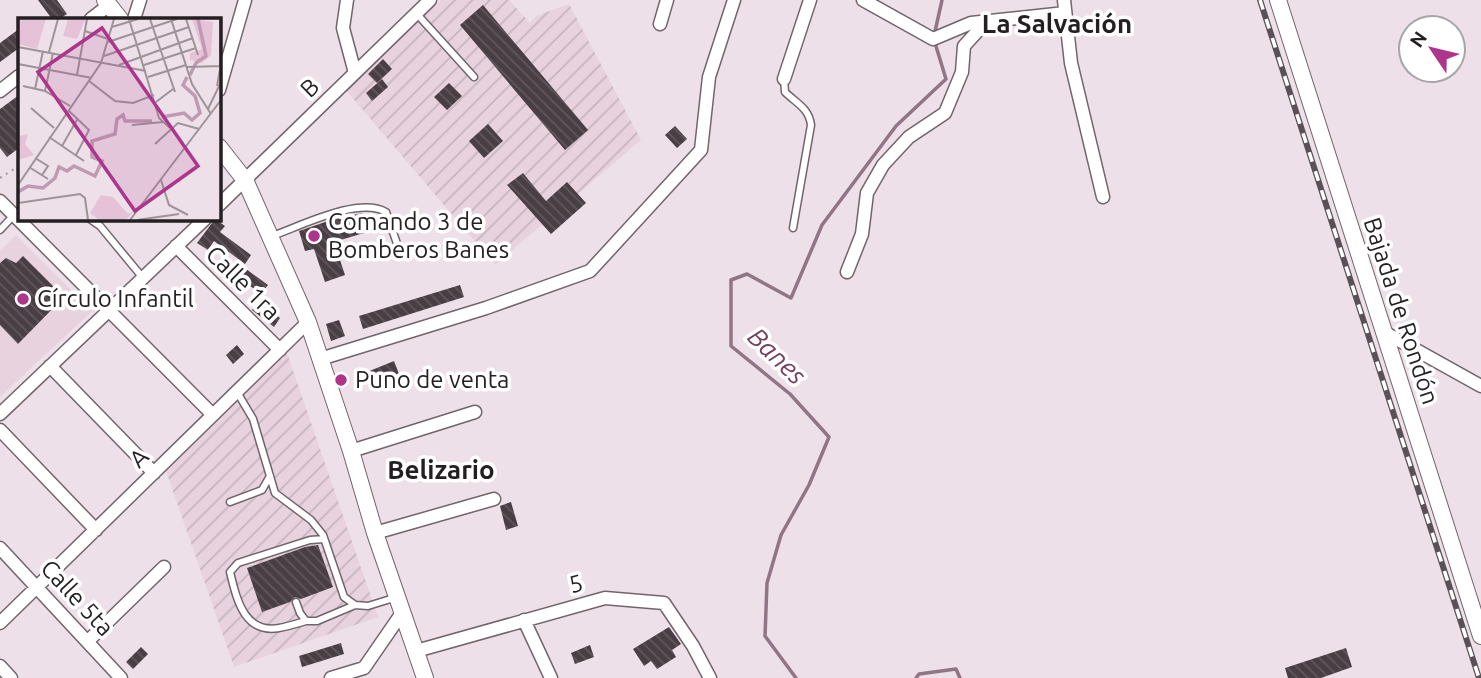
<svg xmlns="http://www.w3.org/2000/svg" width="1481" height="678" font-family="Ubuntu,sans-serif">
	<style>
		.built { fill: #e7d2de }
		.industrial { fill: url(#industrial-furrows) }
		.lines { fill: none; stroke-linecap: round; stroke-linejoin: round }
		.stream { stroke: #917587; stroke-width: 3.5 }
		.building { fill: url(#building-back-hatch) }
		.service-casing { stroke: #71656c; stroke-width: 9 }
		.minor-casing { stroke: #71656c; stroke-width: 15 }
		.tertiary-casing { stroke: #71656c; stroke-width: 18 }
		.path { stroke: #a1969c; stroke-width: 2; stroke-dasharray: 2 5; stroke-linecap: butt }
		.service { stroke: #fff; stroke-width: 6 }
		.minor { stroke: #fff; stroke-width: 12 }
		.tertiary { stroke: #fff; stroke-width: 16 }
		.rail-casing { stroke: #595156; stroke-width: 6 }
		.rail { stroke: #fff; stroke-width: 3.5; stroke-dasharray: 10; stroke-linecap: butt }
		.poi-dot { fill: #ad368c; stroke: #fff; stroke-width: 2.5 }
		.labels { text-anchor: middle; stroke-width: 7; stroke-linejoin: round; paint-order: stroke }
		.street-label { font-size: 24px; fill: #241f22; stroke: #fff }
		.poi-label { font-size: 24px; fill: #241f22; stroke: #fff; text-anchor: start }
		.neighbourhood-label { font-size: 26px; font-weight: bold; fill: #241f22; stroke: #fff }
		.water-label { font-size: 26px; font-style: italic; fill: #744062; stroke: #fff }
		.inset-river { fill: none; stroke: #c09ab2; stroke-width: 3.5 }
		.inset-road { fill: none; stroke: #9d9399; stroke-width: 2 }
		.view { fill: #ad368c; fill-opacity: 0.15; stroke: #ad368c; stroke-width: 3.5 }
		.inset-edge { fill: none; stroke: #241f22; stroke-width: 3.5 }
	</style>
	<defs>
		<pattern id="industrial-furrows" width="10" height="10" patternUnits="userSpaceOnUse" patternTransform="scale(1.75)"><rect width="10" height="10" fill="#e7d2de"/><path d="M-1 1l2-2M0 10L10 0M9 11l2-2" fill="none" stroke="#c6b4be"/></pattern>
		<pattern id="building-back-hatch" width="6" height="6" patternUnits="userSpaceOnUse" patternTransform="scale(1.75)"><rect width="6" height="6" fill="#493e44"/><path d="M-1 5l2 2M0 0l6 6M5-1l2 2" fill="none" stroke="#60575c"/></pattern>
	</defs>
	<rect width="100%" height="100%" fill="#eee0e8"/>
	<path class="built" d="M 16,235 L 92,311 L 0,397 L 0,251 Z"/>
	<path class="industrial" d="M 441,0 L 509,0 L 530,23 L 536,16 L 569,4 L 641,140 L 495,265 L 345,89 Z
		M 287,353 L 378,617 L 234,667 L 165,468 Z"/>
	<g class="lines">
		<path class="stream" d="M 934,36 L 942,0
			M 796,678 L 765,636 L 767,583 L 781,535 L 809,485 L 829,437 L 790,394 L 731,346 L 731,280 L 747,274 L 791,298 L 822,225 L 896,126 L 946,79 L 935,43
			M 916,678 L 919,674 L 956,669 L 960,678"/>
	</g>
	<path class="building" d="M 38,0 L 57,0 L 67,14 L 59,19 L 52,19 Z
		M 483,5 L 588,130 L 565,150 L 460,25 Z
		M 19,29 L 19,48 L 0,62 L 0,43 Z
		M 383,59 L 392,69 L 377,83 L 368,74 Z
		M 382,79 L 388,87 L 372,101 L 366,93 Z
		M 449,83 L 462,96 L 447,110 L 434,97 Z
		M 19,95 L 19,148 L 7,157 L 0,148 L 0,109 Z
		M 488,124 L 503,141 L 484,158 L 469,141 Z
		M 675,126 L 687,139 L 677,148 L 665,135 Z
		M 523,173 L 546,201 L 567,182 L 586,203 L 551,234 L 507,185 Z
		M 362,213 L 367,232 L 334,242 L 345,275 L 325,282 L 314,249 L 305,251 L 299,231 L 331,220 Z
		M 215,219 L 225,226 L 220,232 L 251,255 L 245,264 L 214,241 L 208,250 L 197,243 Z
		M 23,256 L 64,297 L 18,344 L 0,325 L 0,263 L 6,258 L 16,263 Z
		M 246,269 L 268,285 L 261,294 L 239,278 Z
		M 460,285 L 464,297 L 363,329 L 359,316 Z
		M 258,302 L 280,318 L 274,327 L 252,310 Z
		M 339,320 L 345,336 L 331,341 L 326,324 Z
		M 237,345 L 244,354 L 233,364 L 226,355 Z
		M 394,361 L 399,374 L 372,385 L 367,372 Z
		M 511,502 L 518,526 L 506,530 L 500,506 Z
		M 318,545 L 333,587 L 301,599 L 295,597 L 290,602 L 262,612 L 247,568 L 305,547 Z
		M 669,627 L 681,644 L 672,650 L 676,657 L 657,669 L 651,661 L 644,666 L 633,649 Z
		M 341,643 L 344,654 L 302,667 L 299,656 Z
		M 590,645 L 594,657 L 575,664 L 571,653 Z
		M 141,647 L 148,654 L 133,669 L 126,662 Z
		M 1346,648 L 1352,667 L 1321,678 L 1288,678 L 1285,668 Z"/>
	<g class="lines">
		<g class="service-casing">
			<path id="service" d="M 416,13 L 474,77
				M 784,79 L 785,92 C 796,103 809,108 811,125 L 793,228
				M 90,219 L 100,226 L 143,278
				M 0,230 L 14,215
				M 272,236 C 301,226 359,196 386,212 L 401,255
				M 237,392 L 253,419 L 275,493 L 311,520 L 323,535 L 344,597 L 355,605 L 368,606 L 397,597
				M 230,502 L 262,490 L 270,476
				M 296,602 L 300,613 L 306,621 L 317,621 L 355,605
				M 306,621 C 299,623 292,625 284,627 C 245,637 237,601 230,572 L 238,563 L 310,540 L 324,539"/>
		</g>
		<g class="minor-casing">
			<path id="minor" d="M 347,0 L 343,28 L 355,73
				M 863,0 L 933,39 L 971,23 L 1065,13
				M 1064,0 L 1071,63 L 1103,197
				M 91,19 L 109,5
				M 134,19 L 140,0
				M 660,24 L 667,0
				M 784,79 L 810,0
				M 219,90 L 245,0
				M 0,91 L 19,76
				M 0,201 L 213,415
				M 219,205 L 430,0
				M 176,246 L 280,350
				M 847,272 L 862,234 L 867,193 L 883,165 L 909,137 L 945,113 L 962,72 L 964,46 L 986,22
				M 1384,332 L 1481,386
				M 320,359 L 486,308 L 590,271 L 701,150 L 709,77 L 734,0
				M 50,366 L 154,473
				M 0,414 L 205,219
				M 0,430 L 96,530
				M 351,451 L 475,412
				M 375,533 L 494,499
				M 0,548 L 121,678
				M 524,620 L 551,678
				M 0,623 L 308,322
				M 88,641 L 164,567
				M 416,651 L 605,598 L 664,603 L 693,646 L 710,678
				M 0,666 L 11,678
				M 331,678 L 364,668 L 402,613"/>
		</g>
		<g class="tertiary-casing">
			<path id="tertiary" d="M 105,0 L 120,19
				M 1278,0 L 1481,636
				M 219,147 L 245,180 L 308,322 L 351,451 L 375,533 L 425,678"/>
		</g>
		<path class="path" d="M 0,178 L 19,166"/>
		<use href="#service" class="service"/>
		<use href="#minor" class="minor"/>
		<use href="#tertiary" class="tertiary"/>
		<g class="rail-casing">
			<path id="rail" d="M 1260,0 L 1479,678"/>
		</g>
		<use href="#rail" class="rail"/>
	</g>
	<g class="poi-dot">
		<circle cx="314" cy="236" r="7"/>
		<circle cx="23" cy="299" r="7"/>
		<circle cx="341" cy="380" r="7"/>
	</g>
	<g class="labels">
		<g class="street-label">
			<text transform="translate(310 88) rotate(-44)" y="8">B</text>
			<text transform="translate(243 283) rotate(45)" y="8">Calle 1ra</text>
			<text transform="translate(1401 311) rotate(72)" y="8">Bajada de Rondón</text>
			<text transform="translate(139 458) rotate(-44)" y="8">A</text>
			<text transform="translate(576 584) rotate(-15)" y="8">5</text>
			<text transform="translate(77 598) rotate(47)" y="8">Calle 5ta</text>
		</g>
		<g class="poi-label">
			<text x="328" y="230">Comando 3 de<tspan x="328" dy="28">Bomberos Banes</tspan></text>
			<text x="37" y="307">Círculo Infantil</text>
			<text x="355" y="388">Puno de venta</text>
		</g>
		<g class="neighbourhood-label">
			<text x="1057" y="33">La Salvación</text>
			<text x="441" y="479">Belizario</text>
		</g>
		<g class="water-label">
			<text transform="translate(777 356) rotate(44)" y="9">Banes</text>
		</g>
	</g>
	<g transform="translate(18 18)">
		<rect width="203" height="203" fill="#eee0e8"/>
		<path d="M 0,1 L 28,1 L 19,31 L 0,26 ZM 50,1 L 67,2 L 59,21 L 45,18 ZM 83,177 L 95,179 L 110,196 L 116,193 L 108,202 L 81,202 L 72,195 Z" fill="#e5c2d7"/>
		<path d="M 174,1 L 195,4 L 193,37 L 184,45 L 172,42 L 172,35 L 184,31 ZM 10,116 L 7,126 L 16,137 L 0,142 L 0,118 Z" fill="#e5c2d7"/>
		<path class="inset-river" d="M 172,57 L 178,45 L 188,38 L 180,1M 144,99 L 166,95 L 174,102 L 182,95 L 177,78 L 165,67 L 169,59M 0,174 L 10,168 L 25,170 L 37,160 L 41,149 L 49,153 L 56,148 L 77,158 L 84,143 L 74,139 L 74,123 L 97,116 L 99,101 L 105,97 L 107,103 L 134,103"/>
		<path class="inset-road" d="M 111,1 L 141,100 L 152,110M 132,1 L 157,74M 153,1 L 174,66 L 193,96M 168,1 L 180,37M 94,9 L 120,1M 67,13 L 90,21M 90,24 L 159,1M 0,29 L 128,53M 31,34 L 40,1M 86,38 L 171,9M 0,46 L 74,60M 101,47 L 175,20M 126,47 L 178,30M 169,49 L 202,48 L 202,1M 59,57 L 69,1M 130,59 L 168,47M 71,63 L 97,83 L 115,85 L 136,77M 5,68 L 27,73 L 52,88M 199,68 L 203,46M 17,71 L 25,33M 27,73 L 35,35M 138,84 L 155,71M 13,90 L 36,110M 190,91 L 203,64M 50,92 L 71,112 L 58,137M 114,107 L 145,104M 31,119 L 66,143M 137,126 L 160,105 L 181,111M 44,128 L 60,100M 17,140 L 30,148 L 24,157M 11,149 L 30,161M 143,162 L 151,187 L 170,197M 0,167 L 83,45 L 96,1M 0,185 L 62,176 L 67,180 L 70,202M 112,202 L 203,82M 119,202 L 161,196"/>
		<path class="view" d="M 84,10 L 180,148 L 117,193 L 20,54 Z"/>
		<rect width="203" height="203" class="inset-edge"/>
	</g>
	<g transform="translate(1432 49) rotate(305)"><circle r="33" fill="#ffffff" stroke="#a7a5a7" stroke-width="2"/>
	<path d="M0-5L12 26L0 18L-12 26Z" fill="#ad368c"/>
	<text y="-10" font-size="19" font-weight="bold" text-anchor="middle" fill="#241f22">N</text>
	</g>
</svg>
